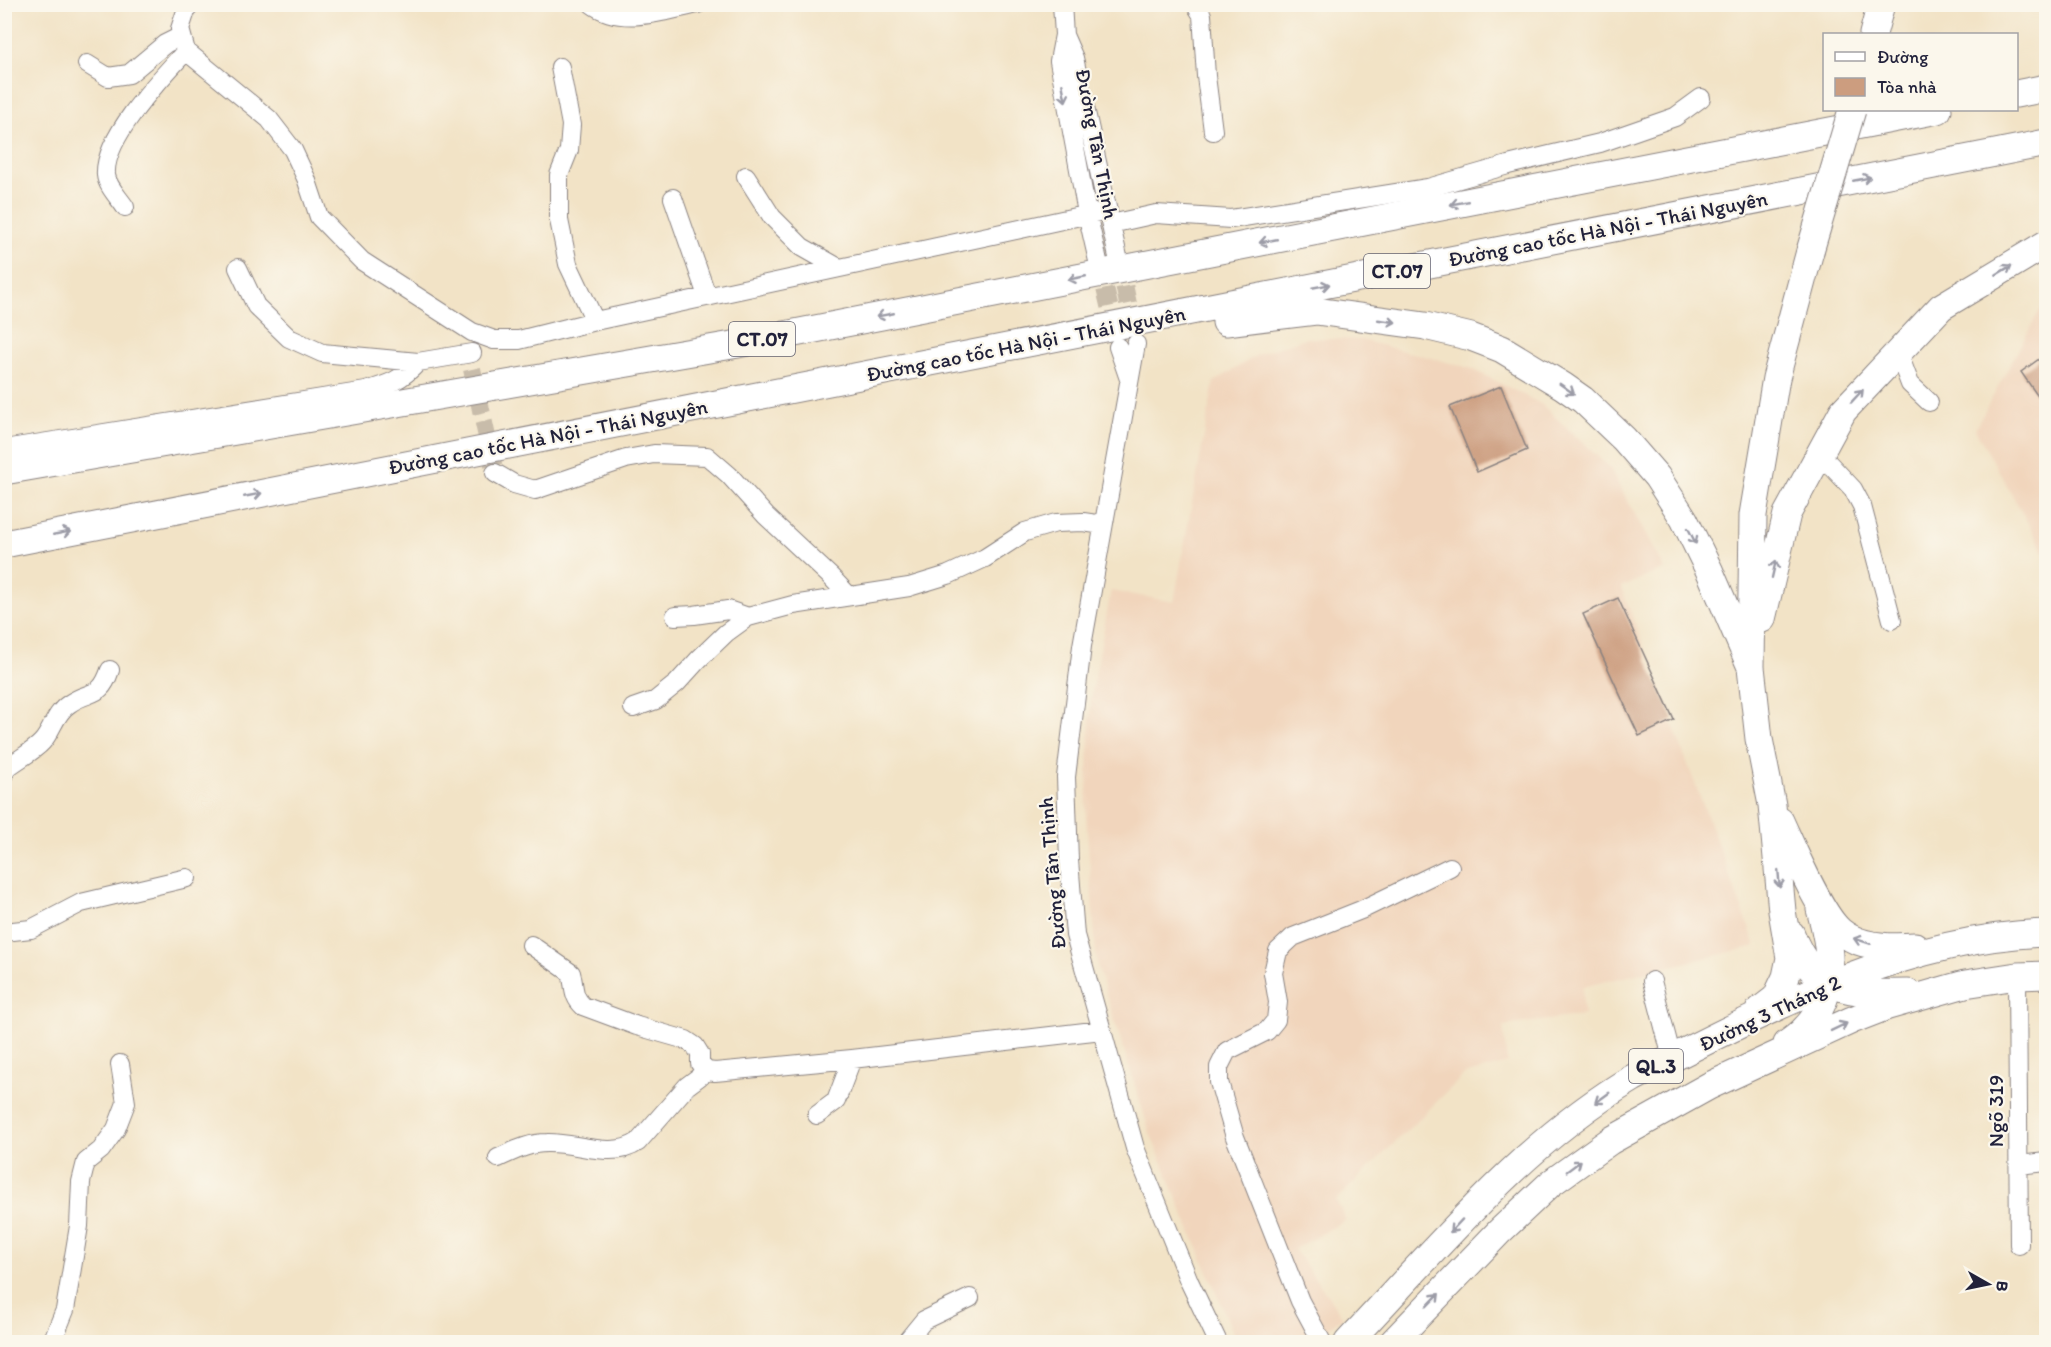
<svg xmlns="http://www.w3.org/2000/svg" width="2051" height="1347" font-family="Itim,sans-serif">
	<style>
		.built { fill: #f1d5bc }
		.building { fill: #cc9d7f }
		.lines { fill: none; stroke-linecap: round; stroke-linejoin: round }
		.minor-tunnel { stroke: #c8bcaa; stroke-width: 18; stroke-dasharray: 18 9; stroke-linecap: butt }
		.minor-casing { stroke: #8a8280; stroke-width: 20 }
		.highway-casing { stroke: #8a8280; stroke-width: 29 }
		.minor { stroke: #fff; stroke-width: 18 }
		.highway { stroke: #fff; stroke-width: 27 }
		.highway-bridge-casing { stroke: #8a8280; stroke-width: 29; stroke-linecap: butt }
		.highway-bridge { stroke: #fff; stroke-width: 27 }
		.oneway { stroke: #9c9ca7 }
		.labels { text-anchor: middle; stroke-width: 4.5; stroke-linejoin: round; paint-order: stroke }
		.shield { fill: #fbf7ec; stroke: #636270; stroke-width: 1.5 }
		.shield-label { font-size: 20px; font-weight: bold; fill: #22223b }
		.street-label { font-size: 21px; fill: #22223b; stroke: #fbf7ec }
	</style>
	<rect width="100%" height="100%" fill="#fbf7ec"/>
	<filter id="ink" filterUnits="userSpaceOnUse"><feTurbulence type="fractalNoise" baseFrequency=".0167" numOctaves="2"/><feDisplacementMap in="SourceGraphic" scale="12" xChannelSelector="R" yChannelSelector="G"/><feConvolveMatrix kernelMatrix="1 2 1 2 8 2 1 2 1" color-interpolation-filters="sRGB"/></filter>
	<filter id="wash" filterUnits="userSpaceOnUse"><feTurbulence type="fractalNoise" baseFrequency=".008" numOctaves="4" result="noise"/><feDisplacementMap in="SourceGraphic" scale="24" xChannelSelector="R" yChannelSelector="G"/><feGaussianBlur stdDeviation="1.35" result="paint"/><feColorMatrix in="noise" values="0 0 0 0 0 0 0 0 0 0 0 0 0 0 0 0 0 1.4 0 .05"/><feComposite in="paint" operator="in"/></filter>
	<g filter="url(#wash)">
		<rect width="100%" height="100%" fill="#f2e3c6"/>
		<path class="built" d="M 2046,306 L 2046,555 L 1975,429 L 2040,310 Z
			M 1306,338 L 1361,340 L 1470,368 L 1541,404 L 1609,467 L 1665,569 L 1621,587 L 1756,946 L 1582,987 L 1584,1015 L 1503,1026 L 1507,1063 L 1464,1075 L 1336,1200 L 1346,1220 L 1294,1249 L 1343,1317 L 1309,1342 L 1237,1342 L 1150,1133 L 1097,965 L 1086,816 L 1091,698 L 1111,591 L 1174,602 L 1214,382 L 1259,354 Z"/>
		<g id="blocks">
			<path class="building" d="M 2046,354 L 2046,408 L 2021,372 Z
				M 1501,386 L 1527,450 L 1477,472 L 1450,407 Z
				M 1618,598 L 1674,720 L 1639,736 L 1583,614 Z"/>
		</g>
	</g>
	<g filter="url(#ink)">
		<use href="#blocks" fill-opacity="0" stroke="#8a8280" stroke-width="1.5"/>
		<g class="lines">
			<path class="minor-tunnel" d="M 1119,260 L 1134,333
				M 1099,263 L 1116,335
				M 472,369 L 495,473"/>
			<g class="minor-casing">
				<path id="minor" d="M 191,4 L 186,11 L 180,29 L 186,51 L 269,119 L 293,150 L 306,178 L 319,217 L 362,261 L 472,332 L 494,340 L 519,340 L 595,321 L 1108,210
					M 592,4 C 621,26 665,11 698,4
					M 1062,4 L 1064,35 L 1059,61 L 1087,213 L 1098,261
					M 1195,4 L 1202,15 L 1206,76 L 1213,131
					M 1064,35 L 1074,58 L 1118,257
					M 87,64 L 108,77 L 129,74 L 165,44 L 181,36
					M 560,67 L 571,125 L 569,150 L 559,175 L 559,220 L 568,264 L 595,321
					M 746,176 L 772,217 L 802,247 L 839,268
					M 673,198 L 707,296
					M 125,207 C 119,198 107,186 106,175 C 103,138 162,77 186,51
					M 1111,224 L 1156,214 L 1231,219 L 1428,188 L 1508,165 L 1600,143 L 1675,117 L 1701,98
					M 238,268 L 256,306 L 289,338 L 322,353 L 418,362 L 472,353
					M 1136,344 L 1082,646 L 1066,777 L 1069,860 L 1075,935 L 1135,1148 L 1189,1281 L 1218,1342
					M 1118,347 L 1129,379
					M 1898,352 L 1910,384 L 1929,402
					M 4,449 L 366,391 C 389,384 402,380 418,362
					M 1820,454 L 1853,489 L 1862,506 L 1892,620
					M 495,473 L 514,484 L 535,490 L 626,459 L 654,454 L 707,456 L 729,475 L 766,516 L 830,576 L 849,596
					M 675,616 L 694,615 L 728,610 L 748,617
					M 633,708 L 656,700 L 677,683 L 698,660 L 726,633 L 748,617 L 793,605 L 909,587 L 948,575 L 985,558 L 1025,532 L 1056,523 L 1083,522 L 1103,525
					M 4,774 L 7,768 C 17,760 34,751 42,742 C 52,731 55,713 69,704 C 90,689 100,700 110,670
					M 4,932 L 31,929 L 81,903 L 187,878
					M 531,945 L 571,973 C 575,987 572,996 583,1006 L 637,1026 L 686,1040 L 695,1046 L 700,1054 L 700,1064 L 707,1071 L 715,1072 L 852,1059 L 1102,1030
					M 2017,976 L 2019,1245
					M 1652,981 L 1672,1058
					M 817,1115 L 836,1101 L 852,1059
					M 498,1158 C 514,1151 529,1143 547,1143 C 576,1142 612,1160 638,1142 L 687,1086 L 707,1071
					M 2019,1165 L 2046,1162
					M 52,1342 L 65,1310 L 79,1226 L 81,1182 L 86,1162 L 101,1150 L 116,1129 L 126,1103 L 120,1064
					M 906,1342 L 924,1320 L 970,1298
					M 1322,1342 L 1300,1301 L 1235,1137 L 1219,1082 L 1219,1067 L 1227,1051 L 1267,1031 L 1276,1020 L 1278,1002 L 1273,973 L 1278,951 L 1293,937 L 1361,910 L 1450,867"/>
			</g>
			<g class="highway-casing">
				<path id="highway" d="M 1873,34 L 1881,4
					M 2016,94 L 2046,88
					M 1226,322 L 1316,311 L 1425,326 L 1471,337 L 1502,349 L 1563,386 L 1583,400 L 1624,439 L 1657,477 L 1684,519 L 1710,572 L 1751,667
					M 4,471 L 738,344 L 1938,110
					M 4,544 L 2046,143
					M 1762,619 L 1787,514 L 1843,411 L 1941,307 L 2046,244
					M 1780,821 C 1792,847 1820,914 1840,931 C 1860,948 1891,948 1915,946
					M 1791,934 C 1813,993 1852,994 1908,993
					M 1759,1011 L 1776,998 L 1786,977 L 1790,958 L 1782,911 L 1772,805 L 1759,739 L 1751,667 L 1753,515 L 1776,378 L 1810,251
					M 1787,1044 C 1838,1009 1835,962 1820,909
					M 1348,1342 C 1437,1249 1521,1144 1633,1078 C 1760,1014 1901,937 2046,933
					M 1393,1342 L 1499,1232 L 1551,1183 L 1610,1141 L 1709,1086 L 1852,1020 L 1888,1006 L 1965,984 L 2017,976 L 2046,975"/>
			</g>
			<use href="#minor" class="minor"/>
			<use href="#highway" class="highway"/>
			<g class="highway-bridge-casing">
				<path id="highway-bridge" d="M 1810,251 L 1852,110"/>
			</g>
			<use href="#highway-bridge" class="highway-bridge"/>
		</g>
		<defs><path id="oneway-shaft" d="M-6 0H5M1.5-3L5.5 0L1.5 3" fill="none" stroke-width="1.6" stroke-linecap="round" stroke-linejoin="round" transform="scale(1.5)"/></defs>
		<g class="oneway">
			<use href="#oneway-shaft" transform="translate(1064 93) rotate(79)"/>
			<use href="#oneway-shaft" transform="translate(1862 179) rotate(-11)"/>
			<use href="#oneway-shaft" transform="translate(1459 203) rotate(169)"/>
			<use href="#oneway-shaft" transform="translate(1268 241) rotate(169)"/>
			<use href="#oneway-shaft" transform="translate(2004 270) rotate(-31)"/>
			<use href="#oneway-shaft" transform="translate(1077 278) rotate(169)"/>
			<use href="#oneway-shaft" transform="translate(1321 286) rotate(-11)"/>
			<use href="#oneway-shaft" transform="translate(885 315) rotate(169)"/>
			<use href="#oneway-shaft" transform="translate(1387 321) rotate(8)"/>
			<use href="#oneway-shaft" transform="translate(1567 389) rotate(35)"/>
			<use href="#oneway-shaft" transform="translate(1857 396) rotate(-47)"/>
			<use href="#oneway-shaft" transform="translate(253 495) rotate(-11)"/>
			<use href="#oneway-shaft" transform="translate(62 533) rotate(-11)"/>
			<use href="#oneway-shaft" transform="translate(1692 536) rotate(63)"/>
			<use href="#oneway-shaft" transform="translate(1774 569) rotate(-77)"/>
			<use href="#oneway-shaft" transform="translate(1779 879) rotate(85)"/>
			<use href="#oneway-shaft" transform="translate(1862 941) rotate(-162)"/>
			<use href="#oneway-shaft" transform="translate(1839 1027) rotate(-26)"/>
			<use href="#oneway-shaft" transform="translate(1602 1098) rotate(144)"/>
			<use href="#oneway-shaft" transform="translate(1574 1166) rotate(-37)"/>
			<use href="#oneway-shaft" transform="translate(1456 1226) rotate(133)"/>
			<use href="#oneway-shaft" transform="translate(1433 1300) rotate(-46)"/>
		</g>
	</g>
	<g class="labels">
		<g class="shield">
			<rect x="1364" y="254" width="66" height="34" rx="4.5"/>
			<rect x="729" y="322" width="66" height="34" rx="4.5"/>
			<rect x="1629" y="1049" width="54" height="34" rx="4.5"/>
		</g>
		<g class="shield-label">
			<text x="1397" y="278">CT.07</text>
			<text x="762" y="346">CT.07</text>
			<text x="1656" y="1073">QL.3</text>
		</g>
		<g class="street-label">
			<text transform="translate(1097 144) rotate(79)" y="7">Đường Tân Thịnh</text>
			<text transform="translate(1608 229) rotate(-11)" y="7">Đường cao tốc Hà Nội - Thái Nguyên</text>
			<text transform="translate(1026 344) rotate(-11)" y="7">Đường cao tốc Hà Nội - Thái Nguyên</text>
			<text transform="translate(548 437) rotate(-11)" y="7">Đường cao tốc Hà Nội - Thái Nguyên</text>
			<text transform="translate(1052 873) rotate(-95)" y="7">Đường Tân Thịnh</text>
			<text transform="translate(1770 1013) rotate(-25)" y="7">Đường 3 Tháng 2</text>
			<text transform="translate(1996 1111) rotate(-90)" y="7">Ngõ 319</text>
		</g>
	</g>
	<rect width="2051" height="1347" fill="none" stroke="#fbf7ec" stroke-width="24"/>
	<rect x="1823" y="33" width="195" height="78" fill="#fbf7ec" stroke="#a4a2a5" stroke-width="1.5"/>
	<rect x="1835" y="52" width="30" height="9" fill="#ffffff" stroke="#a4a2a5" stroke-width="1.5"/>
	<text x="1877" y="63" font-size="18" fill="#22223b">Đường</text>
	<rect x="1835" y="78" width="30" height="18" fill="#cc9d7f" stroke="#a4a2a5" stroke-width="1.5"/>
	<text x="1877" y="93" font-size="18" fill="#22223b">Tòa nhà</text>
	<g transform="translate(1988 1284) rotate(99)" stroke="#fbf7ec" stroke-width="4.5" paint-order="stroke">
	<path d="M0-4.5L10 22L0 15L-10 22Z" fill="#22223b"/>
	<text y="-9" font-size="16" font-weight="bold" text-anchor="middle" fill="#22223b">B</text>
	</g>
</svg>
